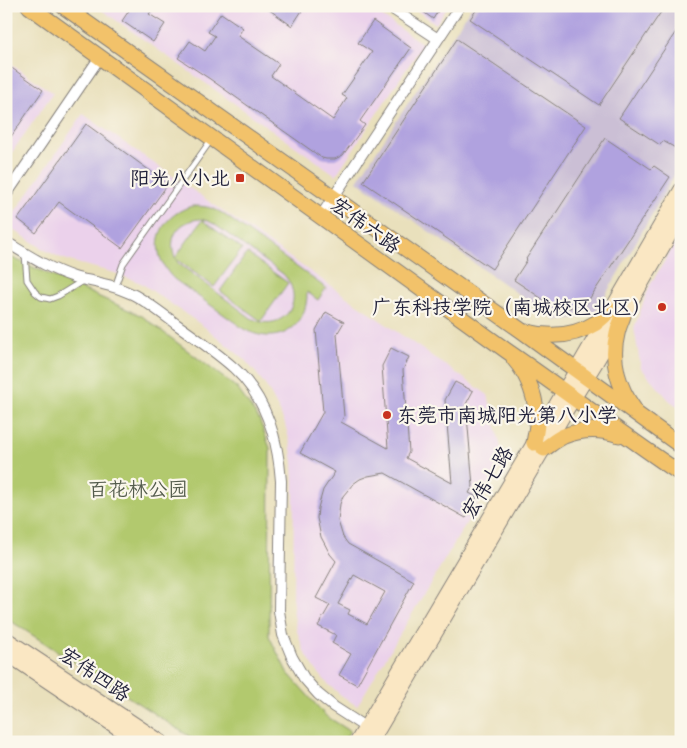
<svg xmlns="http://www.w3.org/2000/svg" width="687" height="748" font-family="Caveat,'LXGW WenKai TC',sans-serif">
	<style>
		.built { fill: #ebd1eb }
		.industrial { fill: #cbbfd5 }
		.green { fill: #b2c96e; stroke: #6a7654; fill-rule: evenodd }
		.building { fill: #b0a2df; fill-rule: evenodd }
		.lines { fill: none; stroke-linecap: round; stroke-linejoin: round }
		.lane-casing { stroke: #86817c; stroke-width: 7 }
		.street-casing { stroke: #86817c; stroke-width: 12 }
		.secondary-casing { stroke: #86817c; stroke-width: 16 }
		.primary-casing { stroke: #86817c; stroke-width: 17 }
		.lane { stroke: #fff; stroke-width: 5 }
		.street { stroke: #fff; stroke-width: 10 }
		.secondary { stroke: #fae7c3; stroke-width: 14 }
		.primary { stroke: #f2c26a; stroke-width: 15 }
		.poi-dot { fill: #c8321e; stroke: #fbf7ec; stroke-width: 2 }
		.labels { text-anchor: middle; stroke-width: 4.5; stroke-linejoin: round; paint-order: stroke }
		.poi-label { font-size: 20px; fill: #22223b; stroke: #fbf7ec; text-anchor: end }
		.street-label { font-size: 20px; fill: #22223b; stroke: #fbf7ec }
		.park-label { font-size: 20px; fill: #545c4d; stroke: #fbf7ec }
	</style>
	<rect width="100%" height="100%" fill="#fbf7ec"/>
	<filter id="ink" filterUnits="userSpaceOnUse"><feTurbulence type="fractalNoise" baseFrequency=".02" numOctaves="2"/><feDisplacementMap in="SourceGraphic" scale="10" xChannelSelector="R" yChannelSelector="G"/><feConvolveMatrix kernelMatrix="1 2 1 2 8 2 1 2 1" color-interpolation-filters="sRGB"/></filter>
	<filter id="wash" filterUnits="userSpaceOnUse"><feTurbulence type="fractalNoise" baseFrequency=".0096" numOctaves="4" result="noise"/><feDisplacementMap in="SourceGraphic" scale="20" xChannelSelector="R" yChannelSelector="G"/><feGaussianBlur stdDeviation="1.12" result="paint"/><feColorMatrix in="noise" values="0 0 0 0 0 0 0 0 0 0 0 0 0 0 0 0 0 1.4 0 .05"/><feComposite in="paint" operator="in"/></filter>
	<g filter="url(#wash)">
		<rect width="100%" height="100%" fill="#e9e0bc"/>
		<path class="built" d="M 96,6 L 367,6 L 423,44 L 336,175 Z
			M 410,6 L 448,6 L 436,24 Z
			M 6,60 L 53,93 L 6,161 Z
			M 83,114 L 488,395 L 504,460 L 357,706 L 342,696 L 328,684 L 316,670 L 304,651 L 297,631 L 293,610 L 294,481 L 293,462 L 290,443 L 285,424 L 277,406 L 268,389 L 257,374 L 244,359 L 206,328 L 141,283 L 115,273 L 73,262 L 59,257 L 45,250 L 6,225 Z
			M 681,234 L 681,409 L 669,400 L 641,368 L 634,328 L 650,285 Z"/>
		<path class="industrial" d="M 472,6 L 681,6 L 681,164 L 594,315 L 557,321 L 357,181 Z"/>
		<path class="green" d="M 192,206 C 204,206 212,207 222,213 L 326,288 L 318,300 L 307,292 C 308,329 276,347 244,329 L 174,279 C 147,252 156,217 192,206 ZM 201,219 L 208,221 L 214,224 L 283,274 C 308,300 283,335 251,318 L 178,263 L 176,259 L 214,287 L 242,249 L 202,220 L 175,258 C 167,237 179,220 201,219 Z
			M 247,253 L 288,283 L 261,321 L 220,291 Z
			M 6,255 L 142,316 L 237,388 L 259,419 L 270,448 L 269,636 L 287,672 L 326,716 L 350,731 L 343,742 L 198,742 L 6,618 Z"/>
		<g id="blocks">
			<path class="building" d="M 132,6 L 155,6 L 149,14 L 165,24 L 153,42 L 122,21 Z
				M 264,6 L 305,6 L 292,26 Z
				M 415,6 L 441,6 L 433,19 Z
				M 479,6 L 665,6 L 599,105 L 470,19 Z
				M 221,13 L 243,28 L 238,36 L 279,64 L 271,76 L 333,120 L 347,98 L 342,95 L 372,52 L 358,43 L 373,21 L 411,48 L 360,121 L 365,125 L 343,155 L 335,159 L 326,159 L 322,158 L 210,79 L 178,58 L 190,41 L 205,51 L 215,36 L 208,32 Z
				M 681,24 L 681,151 L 663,141 L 660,145 L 619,118 Z
				M 457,39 L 586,126 L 492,269 L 363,182 Z
				M 6,64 L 43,90 L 6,144 L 6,95 L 10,89 L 6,87 Z
				M 86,124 L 168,184 L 122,248 L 59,202 L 36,233 L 18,219 Z
				M 605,138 L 651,169 L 654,166 L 670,177 L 586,304 L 559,310 L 514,280 L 527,260 L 526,259 Z
				M 326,312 L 344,322 L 337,334 L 344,416 L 341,422 L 388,448 L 382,366 L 391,348 L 409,357 L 403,370 L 409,452 L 406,458 L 452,483 L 445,400 L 455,382 L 473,391 L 466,404 L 473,486 L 469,493 L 477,497 L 466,518 L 385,473 L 368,476 L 360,479 L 353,484 L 343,496 L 340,504 L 338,521 L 343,537 L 348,544 L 414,581 L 357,685 L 339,675 L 351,654 L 332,643 L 336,635 L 318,626 L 330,605 L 316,598 L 336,561 L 330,554 L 321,537 L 317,518 L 318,508 L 323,490 L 335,472 L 300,453 L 323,412 L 316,330 ZM 354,575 L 385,592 L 367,624 L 348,614 L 350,610 L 338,604 Z"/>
		</g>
	</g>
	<g filter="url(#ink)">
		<use href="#blocks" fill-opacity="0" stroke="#86817c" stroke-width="1"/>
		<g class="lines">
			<g class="lane-casing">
				<path id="lane" d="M 25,254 L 27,280 L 35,292 L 41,297 L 50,299 L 58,296 L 84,280
					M 115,287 L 123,264 L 211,140"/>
			</g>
			<g class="street-casing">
				<path id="street" d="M 388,6 L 438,39
					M 6,195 L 100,57
					M 321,216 L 460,6
					M 6,242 C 28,255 49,269 74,277 C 83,280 94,281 103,284 C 113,286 123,290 132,294 C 145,300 164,315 176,324 C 196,338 216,352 234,368 C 266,397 278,440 281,481 L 279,611 L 283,635 L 292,657 L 304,678 L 318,694 L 334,707 L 365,727"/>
			</g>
			<g class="secondary-casing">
				<path id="secondary" d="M 6,639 L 161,742
					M 6,653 L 139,742
					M 357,742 L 534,443 L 681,190
					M 371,742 L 567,409 L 596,362 L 681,215"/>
			</g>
			<g class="primary-casing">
				<path id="primary" d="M 29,6 L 507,351 C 565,391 622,434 681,474
					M 63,6 L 522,331 L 681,446
					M 623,316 C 621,322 618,328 617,334 C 610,361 619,388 634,409
					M 527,332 C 551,338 575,336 596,323 C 601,319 606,314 611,310
					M 514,359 C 529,376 537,400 537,423 C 537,429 535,436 534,443
					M 544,449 C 550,445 557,439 564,436 C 582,429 601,429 619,435"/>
			</g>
			<use href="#lane" class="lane"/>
			<use href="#street" class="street"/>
			<use href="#secondary" class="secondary"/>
			<use href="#primary" class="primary"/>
		</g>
	</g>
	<g class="poi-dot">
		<rect x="235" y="173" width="10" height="10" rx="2.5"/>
		<circle cx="662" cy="307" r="5"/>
		<circle cx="387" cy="415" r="5"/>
	</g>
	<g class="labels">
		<g class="poi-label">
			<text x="230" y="185">阳光八小北</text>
			<text x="652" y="314">广东科技学院（南城校区北区）</text>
			<text x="397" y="422" text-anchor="start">东莞市南城阳光第八小学</text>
		</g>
		<g class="street-label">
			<text transform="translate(366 225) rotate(36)" y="7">宏伟六路</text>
			<text transform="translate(487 482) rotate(-59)" y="7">宏伟七路</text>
			<text transform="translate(95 674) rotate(34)" y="7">宏伟四路</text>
		</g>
		<g class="park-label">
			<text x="138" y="496">百花林公园</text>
		</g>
	</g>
	<rect width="687" height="748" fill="none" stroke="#fbf7ec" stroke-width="25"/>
</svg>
